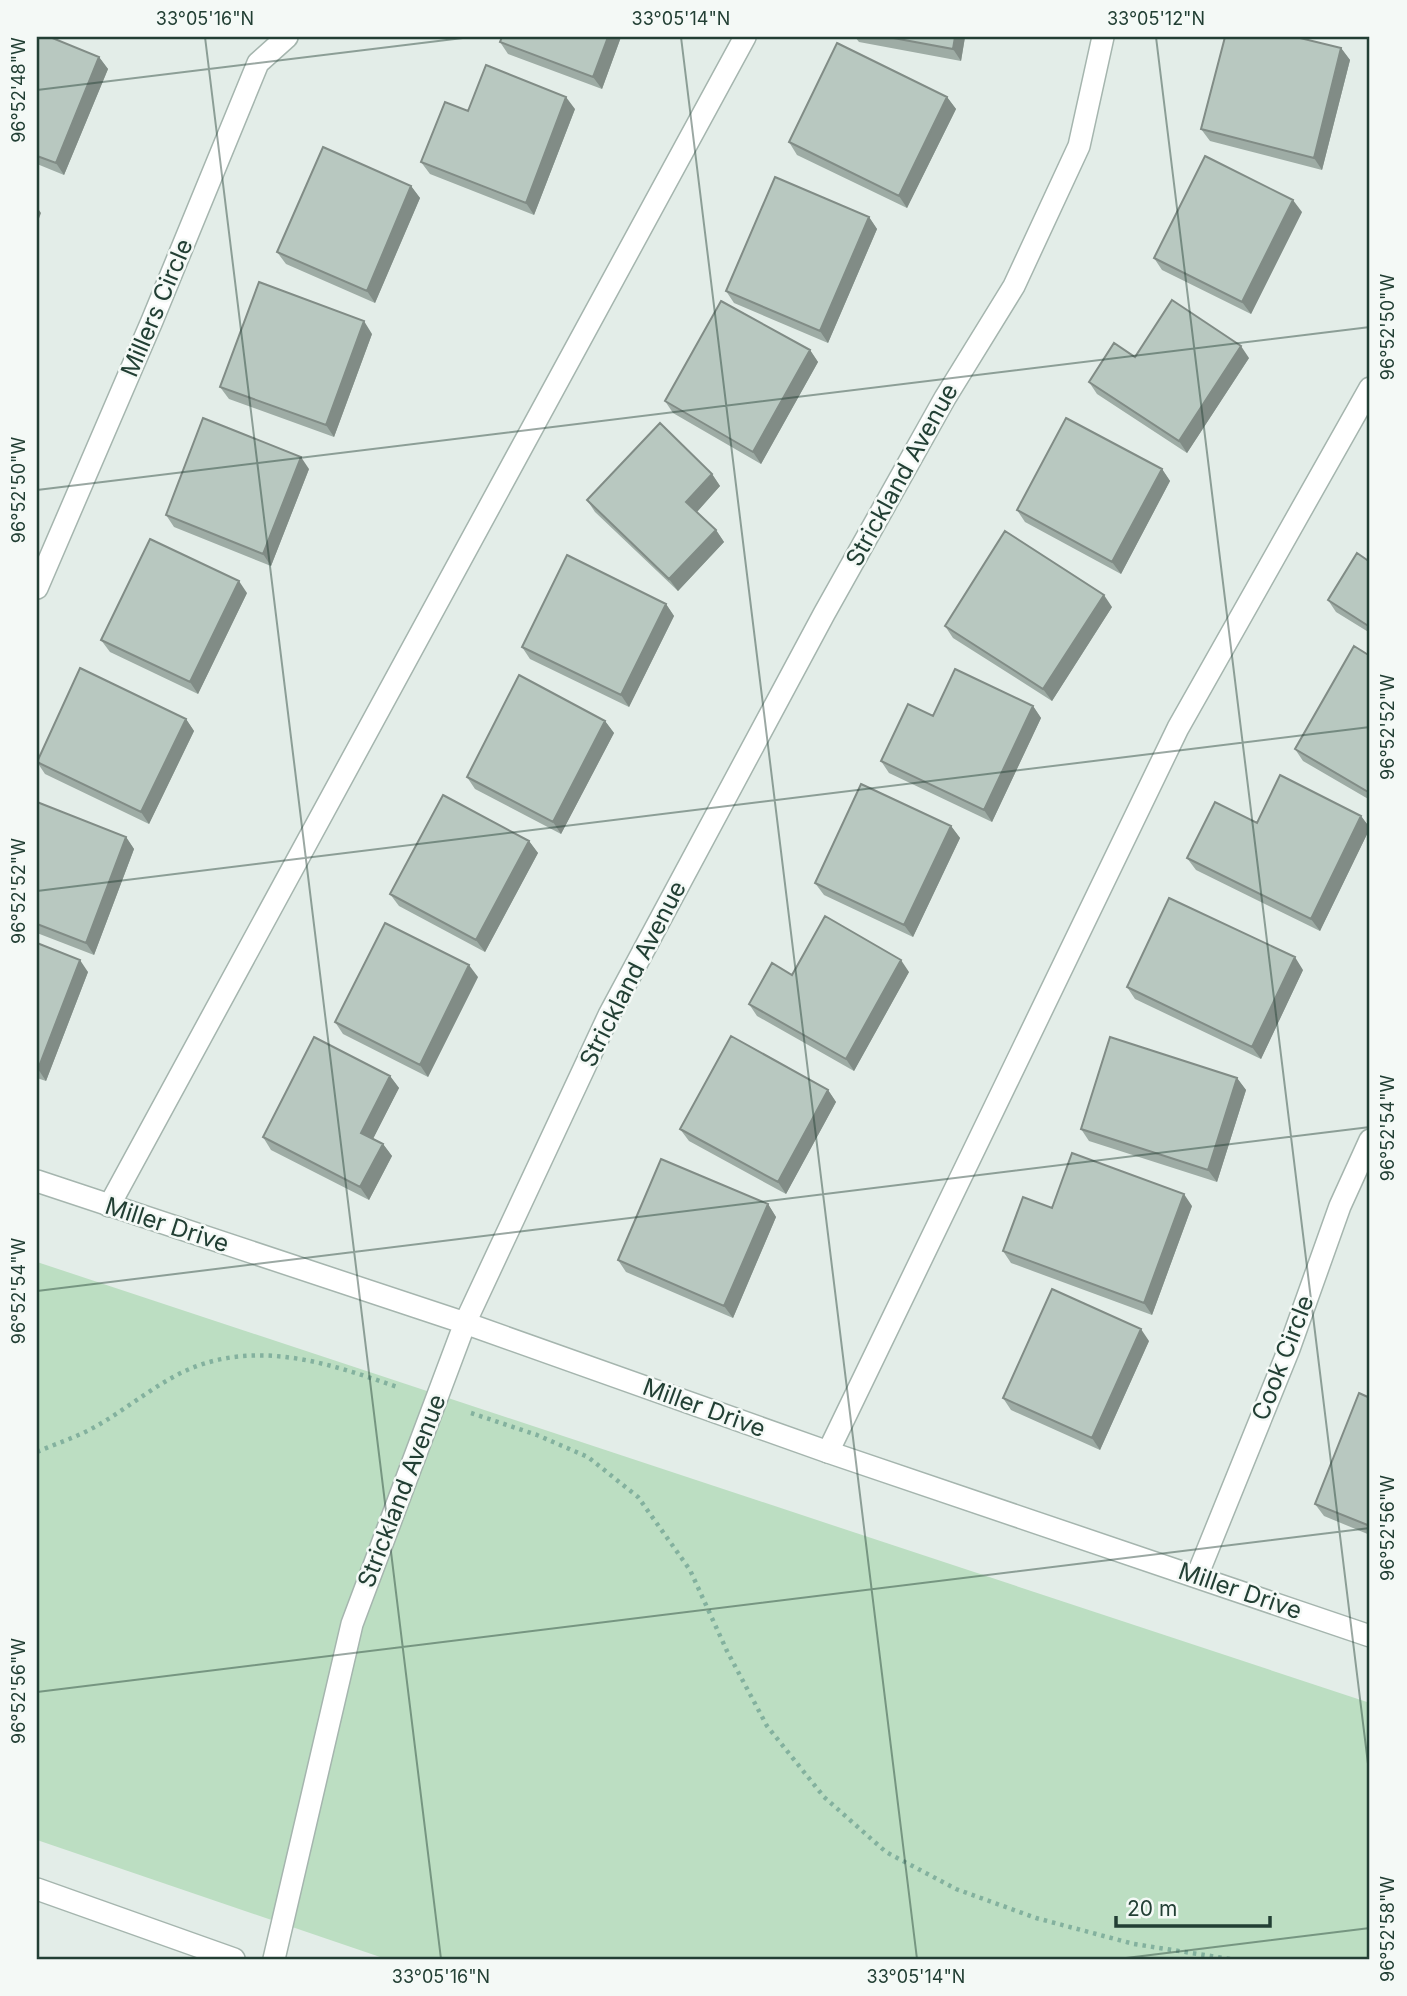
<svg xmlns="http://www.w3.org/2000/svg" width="1407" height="1996" font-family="Inter,sans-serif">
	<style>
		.green { fill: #bcdec2 }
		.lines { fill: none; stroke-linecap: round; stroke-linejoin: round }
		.lane-casing { stroke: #a5b5ae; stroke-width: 24 }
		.street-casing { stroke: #a5b5ae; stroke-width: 24 }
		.path { stroke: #83b19e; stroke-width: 4.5; stroke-dasharray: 3.5 5; stroke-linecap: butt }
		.lane { stroke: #fff; stroke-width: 21 }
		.street { stroke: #fff; stroke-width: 21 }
		.wall { fill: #9eaca5 }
		.shaded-wall { fill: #818c86 }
		.building { fill: #b8c8c0; stroke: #818c86; stroke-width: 2 }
		.ticks { fill: none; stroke: #223f34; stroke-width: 2; stroke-opacity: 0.45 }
		.labels { text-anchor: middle; stroke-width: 5; stroke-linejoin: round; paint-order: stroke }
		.street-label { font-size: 24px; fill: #223f34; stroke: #f4f9f6 }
		.neatline { fill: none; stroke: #223f34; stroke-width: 2.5 }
		.ticks-label { font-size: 18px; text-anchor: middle; fill: #223f34 }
	</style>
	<rect width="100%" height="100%" fill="#e3ede8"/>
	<path class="green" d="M 37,1262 L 1370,1703 L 1370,1959 L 386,1959 L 37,1840 Z"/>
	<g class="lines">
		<g class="lane-casing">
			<path id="lane" d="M 109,1206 L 745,37
				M 828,1452 L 1178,728 L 1370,388
				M 37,1889 L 234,1959"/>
		</g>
		<g class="street-casing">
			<path id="street" d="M 37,588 L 152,321 L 258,63 L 287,37
				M 37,1181 L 465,1323 L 828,1452 L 1370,1636
				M 1197,1576 L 1289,1349 L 1340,1206 L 1370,1140
				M 274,1959 L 352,1624 L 465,1323 L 609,1015 L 824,614 L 945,398 L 1014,286 L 1079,146 L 1103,37"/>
		</g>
		<path class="path" d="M 471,1413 L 537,1435 L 588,1457 L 638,1497 L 690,1570 L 727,1651 L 767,1726 L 824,1797 L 886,1852 L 956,1889 L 1036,1918 L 1134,1944 L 1230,1959
			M 37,1452 C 55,1444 74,1438 91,1429 C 127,1410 159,1380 197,1366 C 266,1341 334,1365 400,1388"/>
		<use href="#lane" class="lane"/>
		<use href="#street" class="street"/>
	</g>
	<path class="wall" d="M 37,37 L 99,57 L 108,69 L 64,175 L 37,164 Z
		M 502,37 L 621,37 L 602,89 L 508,54 L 500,42 Z
		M 855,37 L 965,37 L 961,61 L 859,42 Z
		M 1341,48 L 1350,60 L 1322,170 L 1210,141 L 1201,129 Z
		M 947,97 L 956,109 L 907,208 L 797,155 L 789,142 Z
		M 575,109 L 534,215 L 430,174 L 421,162 Z
		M 411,186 L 420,198 L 375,303 L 286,264 L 277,252 Z
		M 1302,212 L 1251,314 L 1162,270 L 1154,258 Z
		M 869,217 L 877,229 L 828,343 L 734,303 L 726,291 Z
		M 372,334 L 334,437 L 229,399 L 220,387 Z
		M 810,350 L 818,362 L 761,464 L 673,413 L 665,401 Z
		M 1135,357 L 1249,358 L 1187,453 L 1097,394 L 1089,382 Z
		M 309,469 L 271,566 L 174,527 L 166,515 Z
		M 1162,469 L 1170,481 L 1121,574 L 1025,522 L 1017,510 Z
		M 712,474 L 720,486 L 697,512 L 716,530 L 724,542 L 678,591 L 595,512 L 587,500 Z
		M 1370,562 L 1370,633 L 1336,612 L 1328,600 Z
		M 247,593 L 198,694 L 110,652 L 101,640 Z
		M 666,604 L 674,616 L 629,707 L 530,659 L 522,647 Z
		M 1112,607 L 1052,701 L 953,638 L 945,626 Z
		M 1370,656 L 1370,800 L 1303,761 L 1295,749 Z
		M 1033,706 L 1041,718 L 992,822 L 889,773 L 881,761 L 933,716 Z
		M 186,719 L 194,731 L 149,824 L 45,774 L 37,762 Z
		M 605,721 L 614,733 L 561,834 L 475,789 L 467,777 Z
		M 37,802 L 126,837 L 134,849 L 94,955 L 37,933 Z
		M 1361,816 L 1370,828 L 1320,931 L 1196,870 L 1187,858 L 1257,823 Z
		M 951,826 L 960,838 L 913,937 L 824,895 L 815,883 Z
		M 529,841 L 538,853 L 485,952 L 399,906 L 390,894 Z
		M 37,943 L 88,972 L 46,1081 L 37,1078 Z
		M 1303,970 L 1261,1059 L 1135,999 L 1127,987 Z
		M 909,972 L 854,1071 L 757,1016 L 749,1004 L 792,975 Z
		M 478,977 L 428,1077 L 343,1034 L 335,1022 Z
		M 390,1076 L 399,1088 L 373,1138 L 383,1144 L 392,1156 L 369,1200 L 271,1150 L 263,1137 Z
		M 1237,1078 L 1246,1090 L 1217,1182 L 1089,1141 L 1081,1129 Z
		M 828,1090 L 836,1102 L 786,1194 L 689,1141 L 680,1129 Z
		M 768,1204 L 776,1217 L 733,1318 L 626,1272 L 618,1260 Z
		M 1192,1206 L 1152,1315 L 1011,1263 L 1003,1251 Z
		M 1149,1341 L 1100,1450 L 1011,1410 L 1003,1398 Z
		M 1370,1398 L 1370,1535 L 1324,1516 L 1315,1504 Z"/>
	<path class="shaded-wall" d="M 608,37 L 621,37 L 602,89 L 593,77 Z
		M 955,37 L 965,37 L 961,61 L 953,49 Z
		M 1341,48 L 1350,60 L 1322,170 L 1314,158 Z
		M 99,57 L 108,69 L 64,175 L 56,163 Z
		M 566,97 L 575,109 L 534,215 L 526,203 Z
		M 947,97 L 956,109 L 907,208 L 899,196 Z
		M 411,186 L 420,198 L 375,303 L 367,291 Z
		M 1293,200 L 1302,212 L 1251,314 L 1242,302 Z
		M 37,207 L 41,213 L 37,224 Z
		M 869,217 L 877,229 L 828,343 L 820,331 Z
		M 364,321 L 372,334 L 334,437 L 326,425 Z
		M 1241,346 L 1249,358 L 1187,453 L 1179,441 Z
		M 810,350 L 818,362 L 761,464 L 753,452 Z
		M 301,457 L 309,469 L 271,566 L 263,554 Z
		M 1162,469 L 1170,481 L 1121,574 L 1112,562 Z
		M 712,474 L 720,486 L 695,514 L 686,502 Z
		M 716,530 L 724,542 L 678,591 L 669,579 Z
		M 239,581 L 247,593 L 198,694 L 190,682 Z
		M 1104,595 L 1112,607 L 1052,701 L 1043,689 Z
		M 666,604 L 674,616 L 629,707 L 621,695 Z
		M 1033,706 L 1041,718 L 992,822 L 984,810 Z
		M 186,719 L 194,731 L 149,824 L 141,812 Z
		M 605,721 L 614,733 L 561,834 L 553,822 Z
		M 1361,816 L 1370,828 L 1320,931 L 1311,919 Z
		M 951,826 L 960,838 L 913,937 L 904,925 Z
		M 126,837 L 134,849 L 94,955 L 86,943 Z
		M 529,841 L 538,853 L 485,952 L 476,940 Z
		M 1295,957 L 1303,970 L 1261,1059 L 1252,1047 Z
		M 80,960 L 88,972 L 46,1081 L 38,1069 Z
		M 901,960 L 909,972 L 854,1071 L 846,1059 Z
		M 469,965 L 478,977 L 428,1077 L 420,1065 Z
		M 390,1076 L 399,1088 L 370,1145 L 361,1133 Z
		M 1237,1078 L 1246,1090 L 1217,1182 L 1208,1170 Z
		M 828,1090 L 836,1102 L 786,1194 L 778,1182 Z
		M 383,1144 L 392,1156 L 369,1200 L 360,1187 Z
		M 1184,1194 L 1192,1206 L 1152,1315 L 1144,1303 Z
		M 768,1204 L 776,1217 L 733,1318 L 724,1306 Z
		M 1141,1329 L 1149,1341 L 1100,1450 L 1092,1438 Z"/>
	<path class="building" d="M 37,37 L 50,37 L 99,57 L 56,163 L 37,156 Z
		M 502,37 L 608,37 L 593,77 L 500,42 Z
		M 888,37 L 955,37 L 953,49 Z
		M 1225,37 L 1296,37 L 1341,48 L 1314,158 L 1201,129 Z
		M 837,43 L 947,97 L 899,196 L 789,142 Z
		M 486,65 L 566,97 L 526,203 L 421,162 L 445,102 L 468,111 Z
		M 323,147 L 411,186 L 367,291 L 277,252 Z
		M 1205,156 L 1293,200 L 1242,302 L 1154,258 Z
		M 775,177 L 869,217 L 820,331 L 726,291 Z
		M 259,282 L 364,321 L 326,425 L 220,387 Z
		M 1172,300 L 1241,346 L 1179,441 L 1089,382 L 1114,343 L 1135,357 Z
		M 721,301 L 810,350 L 753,452 L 665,401 Z
		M 203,418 L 301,457 L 263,554 L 166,515 Z
		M 1066,418 L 1162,469 L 1112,562 L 1017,510 Z
		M 660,423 L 712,474 L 686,502 L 716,530 L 669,579 L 587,500 Z
		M 1005,531 L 1104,595 L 1043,689 L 945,626 Z
		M 150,539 L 239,581 L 190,682 L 101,640 Z
		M 1357,553 L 1370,562 L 1370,627 L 1328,600 Z
		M 567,555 L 666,604 L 621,695 L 522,647 Z
		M 1354,646 L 1370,656 L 1370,793 L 1295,749 Z
		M 80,668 L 186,719 L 141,812 L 37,762 Z
		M 955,669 L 1033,706 L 984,810 L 881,761 L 908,704 L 933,716 Z
		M 519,675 L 605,721 L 553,822 L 467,777 Z
		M 1280,775 L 1361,816 L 1311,919 L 1187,858 L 1215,802 L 1257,823 Z
		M 861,784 L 951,826 L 904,925 L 815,883 Z
		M 443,795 L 529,841 L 476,940 L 390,894 Z
		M 37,802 L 126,837 L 86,943 L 37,924 Z
		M 1169,898 L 1295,957 L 1252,1047 L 1127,987 Z
		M 825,916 L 901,960 L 846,1059 L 749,1004 L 772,963 L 792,975 Z
		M 385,923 L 469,965 L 420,1065 L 335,1022 Z
		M 37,943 L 80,960 L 38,1069 L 37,1069 Z
		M 731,1036 L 828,1090 L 778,1182 L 680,1129 Z
		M 314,1037 L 390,1076 L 361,1133 L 383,1144 L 360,1187 L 263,1137 Z
		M 1110,1037 L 1237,1078 L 1208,1170 L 1081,1129 Z
		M 1072,1153 L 1184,1194 L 1144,1303 L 1003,1251 L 1023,1197 L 1052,1208 Z
		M 661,1159 L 768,1204 L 724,1306 L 618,1260 Z
		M 1052,1289 L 1141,1329 L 1092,1438 L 1003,1398 Z
		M 1359,1393 L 1370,1398 L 1370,1526 L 1315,1504 Z"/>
	<path class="ticks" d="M 205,37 L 441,1959M 681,37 L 917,1959M 1156,37 L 1370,1780M 37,90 L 471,37M 37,490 L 1370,327M 37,891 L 1370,727M 37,1291 L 1370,1127M 37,1692 L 1370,1528M 1118,1959 L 1370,1928"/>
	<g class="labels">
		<g class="street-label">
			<text transform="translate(157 308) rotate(-67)" y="8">Millers Circle</text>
			<text transform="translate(902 475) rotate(-61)" y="8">Strickland Avenue</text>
			<text transform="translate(633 974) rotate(-63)" y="8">Strickland Avenue</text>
			<text transform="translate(167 1225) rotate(18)" y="8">Miller Drive</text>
			<text transform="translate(1283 1358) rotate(-69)" y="8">Cook Circle</text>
			<text transform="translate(704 1408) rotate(20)" y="8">Miller Drive</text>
			<text transform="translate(402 1491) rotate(-69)" y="8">Strickland Avenue</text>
			<text transform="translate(1240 1591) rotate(19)" y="8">Miller Drive</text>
		</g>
	</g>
	<rect width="1407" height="1996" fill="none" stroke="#f4f9f6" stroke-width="77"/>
	<path d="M1116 1916v10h154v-10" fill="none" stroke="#223f34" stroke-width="3.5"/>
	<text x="1127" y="1916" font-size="21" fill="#223f34" stroke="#f4f9f6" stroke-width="5" paint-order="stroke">20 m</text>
	<rect x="38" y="38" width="1330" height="1920" class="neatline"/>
	<g class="ticks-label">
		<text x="205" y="25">33°05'16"N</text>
		<text x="681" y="25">33°05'14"N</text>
		<text x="1156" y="25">33°05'12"N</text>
		<text transform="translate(19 90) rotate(-90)" y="6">96°52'48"W</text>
		<text transform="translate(1388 327) rotate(-90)" y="6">96°52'50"W</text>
		<text transform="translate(19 490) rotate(-90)" y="6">96°52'50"W</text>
		<text transform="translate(1388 727) rotate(-90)" y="6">96°52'52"W</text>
		<text transform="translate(19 891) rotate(-90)" y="6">96°52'52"W</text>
		<text transform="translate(1388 1128) rotate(-90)" y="6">96°52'54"W</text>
		<text transform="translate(19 1291) rotate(-90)" y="6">96°52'54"W</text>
		<text transform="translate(1388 1528) rotate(-90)" y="6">96°52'56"W</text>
		<text transform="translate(19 1691) rotate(-90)" y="6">96°52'56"W</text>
		<text transform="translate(1388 1929) rotate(-90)" y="6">96°52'58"W</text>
		<text x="441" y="1983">33°05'16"N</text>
		<text x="916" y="1983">33°05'14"N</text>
	</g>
</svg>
